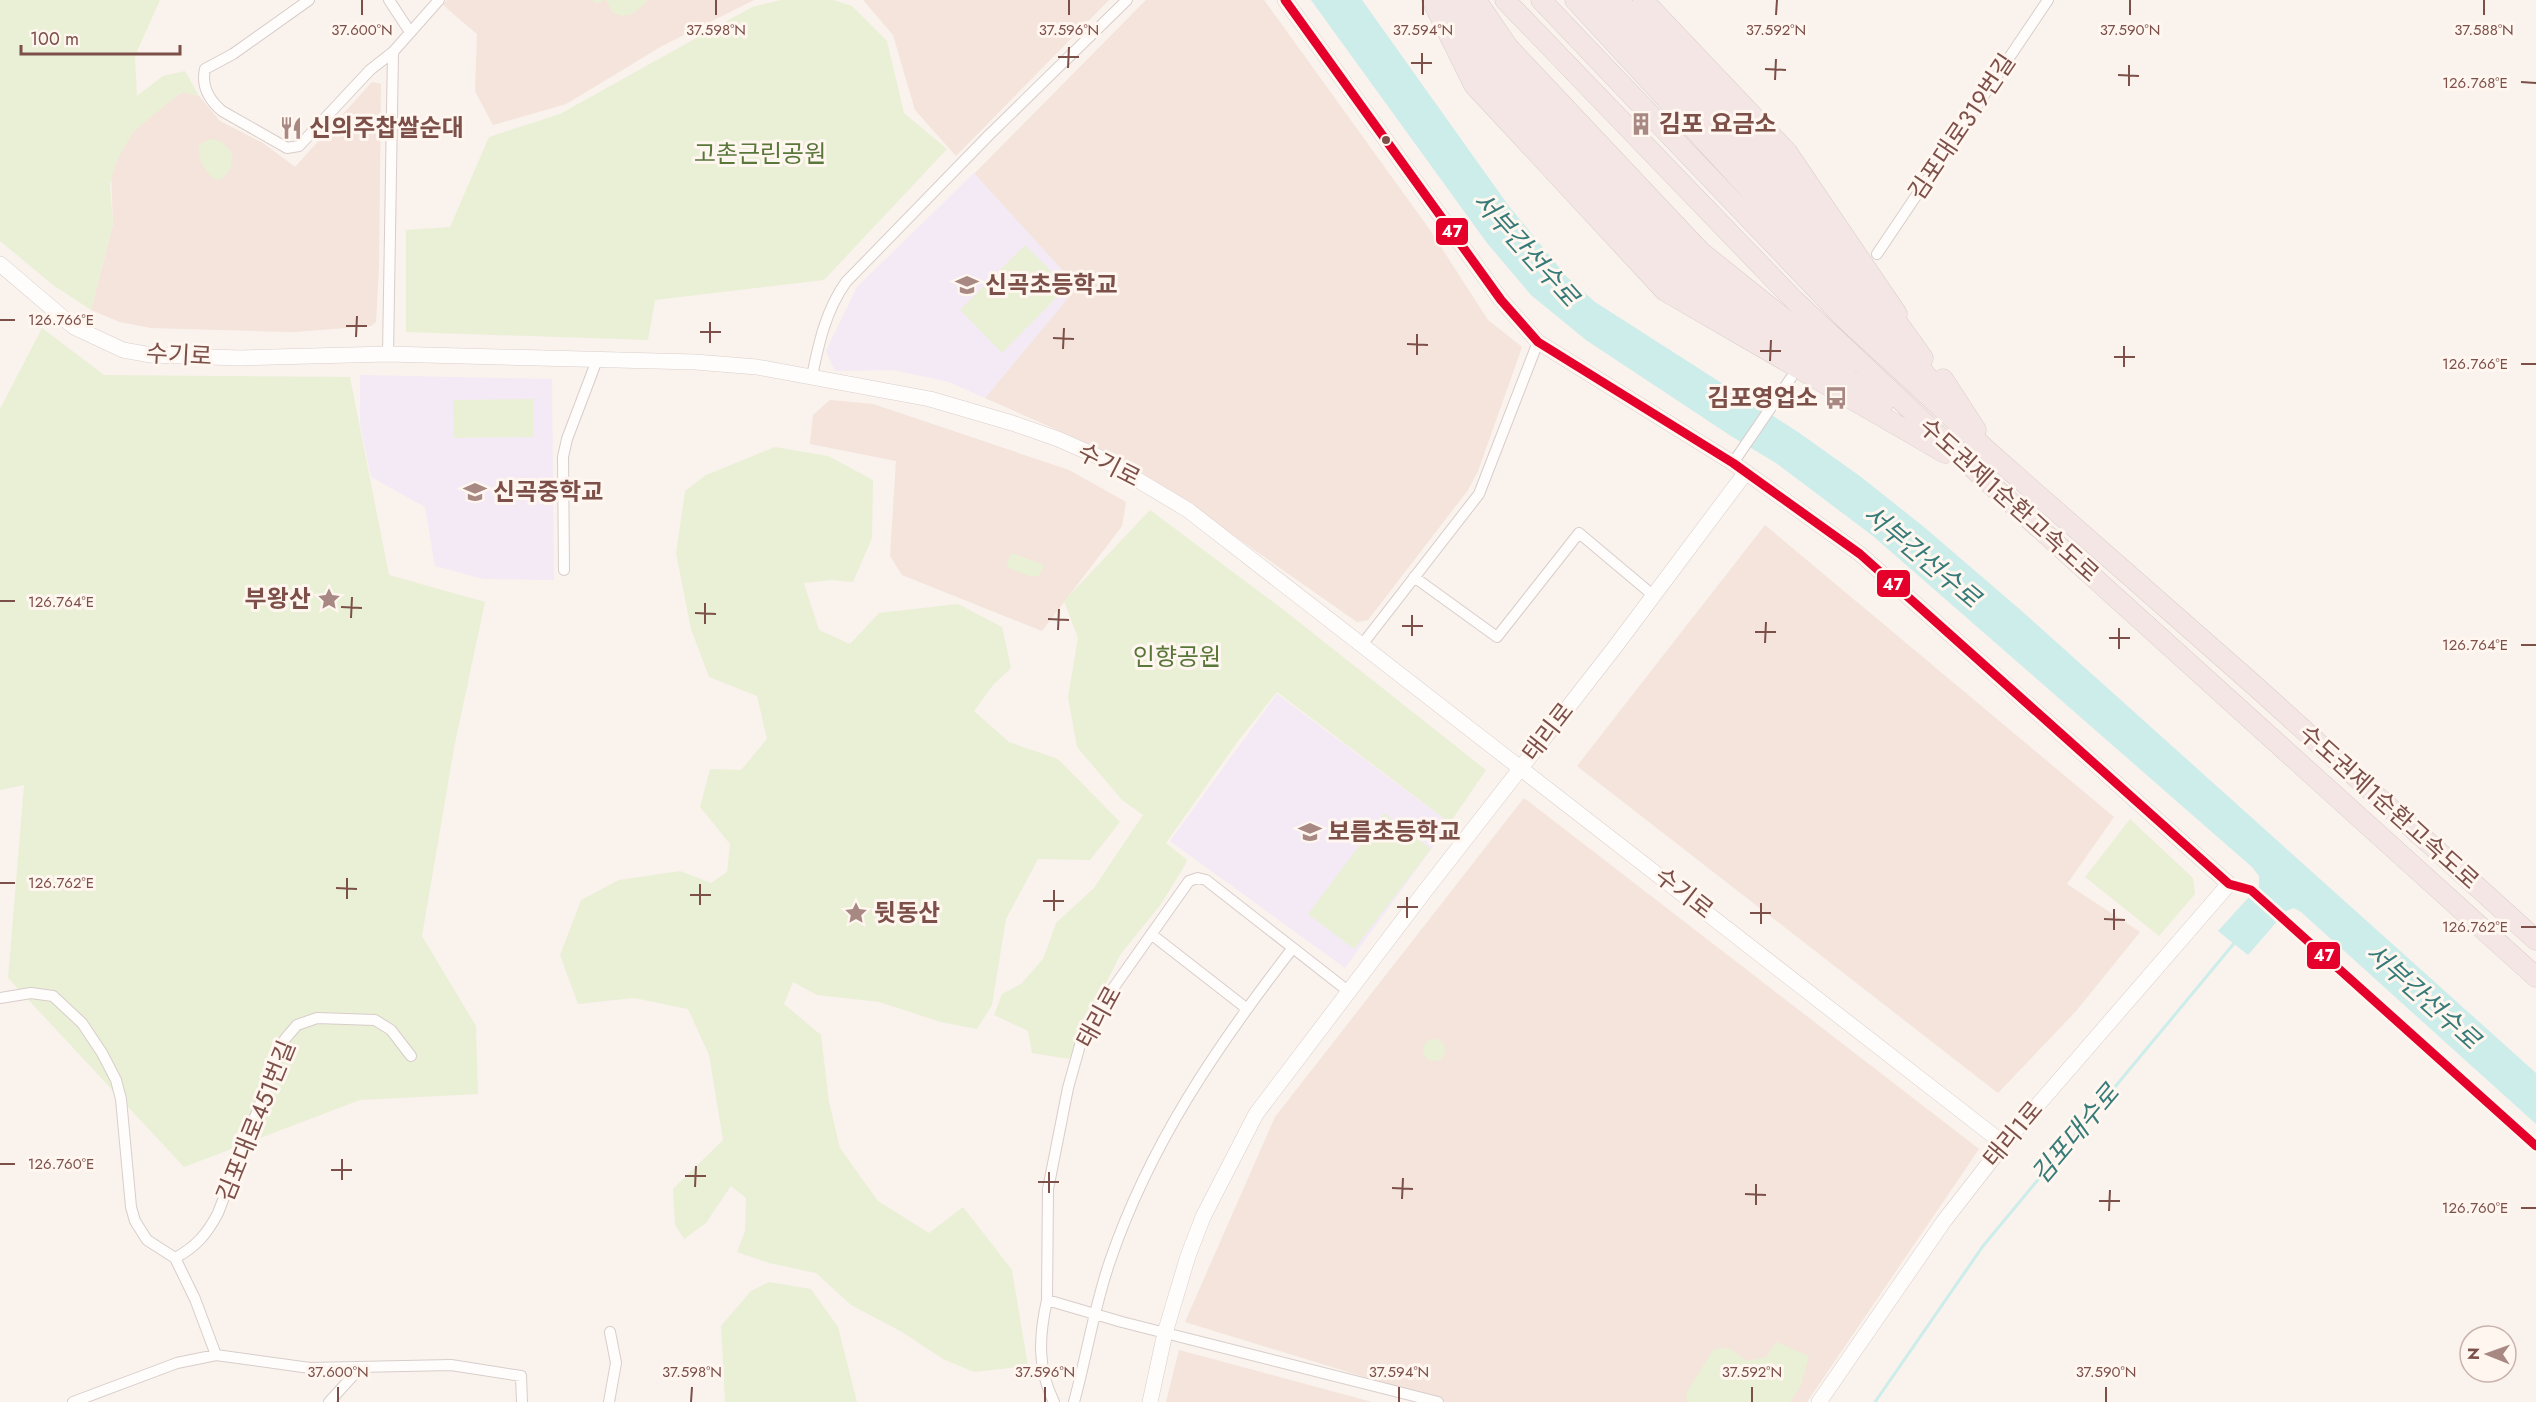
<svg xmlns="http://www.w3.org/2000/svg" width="2536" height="1402" font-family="Jost,'Noto Sans KR',sans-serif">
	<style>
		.residential { fill: #f4e4db }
		.education { fill: #f3eaf5 }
		.green { fill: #eaf0d6 }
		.water { fill: #ccedea }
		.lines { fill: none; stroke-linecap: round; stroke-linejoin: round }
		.stream { stroke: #ccedea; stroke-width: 3 }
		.street-casing { stroke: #d8cdca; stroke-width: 12 }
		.secondary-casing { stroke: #daceca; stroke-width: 16 }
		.highway-casing { stroke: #dbcdca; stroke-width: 21 }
		.street { stroke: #fefdfc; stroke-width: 10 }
		.secondary { stroke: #fefdfc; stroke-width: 15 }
		.highway { stroke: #f3e6e4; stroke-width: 20 }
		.bus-1-casing { stroke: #fff6f0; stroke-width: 14 }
		.bus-1 { stroke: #e4002b; stroke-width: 9 }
		.ticks { fill: none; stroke: #7c4f48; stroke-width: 2 }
		.bus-dot { fill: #7c4f48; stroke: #fff6f0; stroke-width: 2 }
		.labels { text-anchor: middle; stroke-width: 6; stroke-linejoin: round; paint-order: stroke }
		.poi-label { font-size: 24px; font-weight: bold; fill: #7c4f48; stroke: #fff6f0; text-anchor: start }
		.street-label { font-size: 24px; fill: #7c4f48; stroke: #fff6f0 }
		.park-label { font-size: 24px; fill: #587739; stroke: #fff6f0 }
		.water-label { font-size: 26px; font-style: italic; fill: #367b78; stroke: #fff6f0 }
		.ticks-label { font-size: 15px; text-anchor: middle; fill: #7c4f48; stroke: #fff6f0; stroke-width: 6; stroke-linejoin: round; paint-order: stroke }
		.line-badge { stroke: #fff6f0; stroke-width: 2 }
		.badge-label { font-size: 16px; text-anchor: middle; font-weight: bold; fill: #fff }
	</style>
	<rect width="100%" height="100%" fill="#f9f2ed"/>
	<path class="residential" d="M 447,0 L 754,0 L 662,46 L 566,104 L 493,125 L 475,91 L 477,34 L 443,5 Z
		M 863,0 L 1109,0 L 956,156 L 915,110 L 893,35 Z
		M 1146,0 L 1264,0 L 1430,230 L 1488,320 L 1522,347 L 1478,471 L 1468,490 L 1368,620 L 1357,622 L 1186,502 L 1114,455 L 985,398 L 1075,289 L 1074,283 L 974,174 Z
		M 372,82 L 381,84 L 379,266 L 376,322 L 371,326 L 294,332 L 151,328 L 120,322 L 91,310 L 113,224 L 111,174 L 122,148 L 133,132 L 163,105 L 182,92 L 199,96 L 220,121 L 263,143 L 295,167 Z
		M 830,400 L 873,404 L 1069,470 L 1126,502 L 1122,526 L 1042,631 L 902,575 L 890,556 L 896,461 L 810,444 L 813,415 Z
		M 1765,525 L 2114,817 L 2067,884 L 2140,932 L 2076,1011 L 1998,1093 L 1577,766 Z
		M 1524,798 L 1979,1149 L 1807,1402 L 1446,1402 L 1185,1322 L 1275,1117 Z
		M 1179,1350 L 1372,1402 L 1166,1402 Z"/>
	<path class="education" d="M 974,173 L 1074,283 L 1075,290 L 985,398 L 949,382 L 893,370 L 835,371 L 826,351 L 857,287 Z
		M 360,375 L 552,379 L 554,580 L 484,579 L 435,566 L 425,507 L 371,477 L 360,424 Z
		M 1277,694 L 1450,823 L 1345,968 L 1170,841 Z"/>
	<path class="green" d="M 0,0 L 160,0 L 135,56 L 137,96 L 163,76 L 185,71 L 199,96 L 181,92 L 133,132 L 116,162 L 110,184 L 113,224 L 91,310 L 53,285 L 0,241 Z
		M 592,0 L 646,0 L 647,2 L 632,14 L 622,16 L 612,12 L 606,0 L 596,3 Z
		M 781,0 L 833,0 L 852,6 L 887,41 L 904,113 L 947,149 L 824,280 L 655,300 L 648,340 L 406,332 L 406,230 L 450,227 L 489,137 L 560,114 L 752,7 Z
		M 210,139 L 221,141 L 232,153 L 231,168 L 222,179 L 216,180 C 206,175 195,154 200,144 Z
		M 1025,245 L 1067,287 L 1002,353 L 960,310 Z
		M 42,328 L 104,375 L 350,377 L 389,575 L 485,602 L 454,748 L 422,936 L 476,1026 L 478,1094 L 360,1100 L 184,1167 L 8,978 L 24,785 L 0,790 L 0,409 Z
		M 533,399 L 533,437 L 454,438 L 453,400 Z
		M 775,447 L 828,456 L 873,480 L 872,538 L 853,582 L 832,580 L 804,583 L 819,630 L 850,644 L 879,613 L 958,604 L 1002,627 L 1011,668 L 993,685 L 974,711 L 1009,742 L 1058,759 L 1120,822 L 1090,860 L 1038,859 L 1006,919 L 992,1005 L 977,1029 L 941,1022 L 879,1002 L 817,995 L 793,982 L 784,1004 L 821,1035 L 829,1102 L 840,1148 L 878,1201 L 929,1233 L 963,1207 L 1012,1270 L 1028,1366 L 974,1372 L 943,1359 L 902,1332 L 851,1305 L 816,1273 L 769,1263 L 737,1252 L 745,1231 L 746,1198 L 731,1186 L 706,1223 L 684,1239 L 675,1225 L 673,1189 L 723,1140 L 709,1055 L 688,1009 L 634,998 L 578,1004 L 560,955 L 581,900 L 619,880 L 680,871 L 711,883 L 727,872 L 730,844 L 700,807 L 710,769 L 741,770 L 767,739 L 757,696 L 709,677 L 691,629 L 676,553 L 685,491 L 706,475 Z
		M 1150,510 L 1285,611 L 1486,770 L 1450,823 L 1277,692 L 1238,741 L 1166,843 L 1187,860 L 1185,865 L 1161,904 L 1120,955 L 1069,1059 L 1032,1053 L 1028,1031 L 994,1015 L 1002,994 L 1021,984 L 1043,959 L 1056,923 L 1094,888 L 1143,815 L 1122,800 L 1077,747 L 1068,697 L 1078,638 L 1064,601 Z
		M 1011,553 L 1044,565 L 1039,576 L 1029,576 L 1006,567 Z
		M 1384,813 L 1431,849 L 1354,949 L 1308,914 Z
		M 2130,819 L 2193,878 L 2195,894 L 2159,936 L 2085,877 Z
		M1423 1050a11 11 0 1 1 22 0a11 11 0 1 1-22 0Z
		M 769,1282 L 811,1289 L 838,1327 L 857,1402 L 725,1402 L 721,1326 L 751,1291 Z
		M 1776,1342 L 1809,1356 L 1801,1385 L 1790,1402 L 1687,1402 L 1686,1393 L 1714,1349 L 1729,1348 L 1747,1361 L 1766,1357 Z"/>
	<path class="water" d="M 1311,0 L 1362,0 L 1508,205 L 1567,277 L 1595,302 L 1798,432 L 1861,477 L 1924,527 L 2024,613 L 2536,1073 L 2536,1124 L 2301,912 L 2294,908 L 2286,911 L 2248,955 L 2218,931 L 2259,886 L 2259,876 L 2252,867 L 1873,536 L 1776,463 L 1731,436 L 1586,340 L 1531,295 L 1487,243 Z"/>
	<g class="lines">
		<path class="stream" d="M 1875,1402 L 1983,1246 L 2236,941"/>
		<g class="street-casing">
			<path id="street" d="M 309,0 L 233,54 L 205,69 C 201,87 209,100 222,111 L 287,148 L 299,146 L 370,70 L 393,52 L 439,0
				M 389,0 L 410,32
				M 1877,254 L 2048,0
				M 388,354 L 393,52
				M 812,376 C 819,342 826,310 846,282 L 989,135 L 1127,0
				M 1733,463 L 1791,378
				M 564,570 L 563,457 L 567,439 L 597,360
				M 1414,577 L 1497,637 L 1579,533 L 1654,596
				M 1361,646 L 1479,494 L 1538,342
				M 2229,884 L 2251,890 L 2536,1146
				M 1151,934 L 1246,1008
				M 1348,991 L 1206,880 L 1198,878 L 1189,881 L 1097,1011 L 1080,1045 L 1068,1088 L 1048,1189 L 1047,1300 L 1122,1322 L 1438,1402
				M 0,998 L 31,993 L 53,996 L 82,1023 L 102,1053 L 116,1080 L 121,1099 L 131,1207 L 135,1221 L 147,1240 L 175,1258 L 195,1299 L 216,1355
				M 175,1258 C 196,1247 207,1234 218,1213 L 285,1039 L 297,1025 L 317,1018 L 375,1020 L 391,1030 L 411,1056
				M 1047,1300 C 1039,1336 1037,1368 1054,1402
				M 73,1402 L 177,1363 L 216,1355 L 310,1368 L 451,1365 L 521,1376 L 522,1402
				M 329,1402 L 359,1369
				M 609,1402 L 616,1363 L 610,1332
				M 1074,1402 C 1087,1355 1094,1307 1110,1261 C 1150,1144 1217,1046 1292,949"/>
		</g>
		<g class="secondary-casing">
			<path id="secondary" d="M 1285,0 L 1501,300 L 1538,342 L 1733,463 L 1860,554 L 2229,884 L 2004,1144 L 1944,1221 L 1819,1402
				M 0,264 L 74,327 L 123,350 L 151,355 L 240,358 L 388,354 L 695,362 L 757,367 L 930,399 L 1012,423 L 1058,439 L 1101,458 L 1188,510 L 2004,1144
				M 1150,1402 L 1165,1333 L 1188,1256 L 1203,1217 L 1256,1114 L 1425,891 L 1615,647 L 1746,472"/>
		</g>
		<g class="highway-casing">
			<path id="highway" d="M 1432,0 L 1474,85 L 1665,291 L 1945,453
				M 1446,0 L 1486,73 L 1677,276 L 1769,336
				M 1461,0 L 1498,61 L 1690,264 L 1771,323
				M 1476,0 L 1508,47 L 1701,252 L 1846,368
				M 1505,0 L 1794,300 L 1977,472 L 2536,977
				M 1541,0 L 1844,318 L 1990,453 L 2254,685 L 2536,940
				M 1575,0 L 1910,364
				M 1595,0 L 1766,181 L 1827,254
				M 1618,0 L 1774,164 L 1829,237
				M 1643,0 L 1787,152 L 1897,314
				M 1824,240 L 1889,323
				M 1886,306 L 1923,358
				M 1762,324 L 1841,379
				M 1906,351 L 1945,398
				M 1833,368 L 1883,404
				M 1943,379 L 1976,430"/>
		</g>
		<use href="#street" class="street"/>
		<use href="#secondary" class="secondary"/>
		<use href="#highway" class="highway"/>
		<g class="bus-1-casing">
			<path id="bus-1" d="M 1285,0 L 1501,300 L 1538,342 L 1733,463 L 1860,554 L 2229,884 L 2251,890 L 2536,1146"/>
		</g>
		<use href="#bus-1" class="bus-1"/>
	</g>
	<path class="ticks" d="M 362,15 L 362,0M 716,15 L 716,0M 1069,15 L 1069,0M 1423,15 L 1423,0M 1776,15 L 1777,0M 2130,15 L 2130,0M 2484,15 L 2484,0M 1058,57 L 1079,57M 1411,63 L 1432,63M 1068,68 L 1069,47M 1765,69 L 1786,70M 1422,74 L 1422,53M 2118,75 L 2139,76M 1775,80 L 1776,59M 2521,82 L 2536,83M 2129,86 L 2129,65M 0,320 L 15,320M 346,326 L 367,326M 700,332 L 721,332M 356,337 L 357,316M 1053,338 L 1074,339M 710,343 L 710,322M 1407,344 L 1428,345M 1063,349 L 1064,328M 1760,351 L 1781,351M 1417,355 L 1417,334M 2114,357 L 2135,357M 1770,361 L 1771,340M 2521,364 L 2536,364M 2124,367 L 2124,346M 0,601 L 15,601M 341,607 L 362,608M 695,613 L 716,614M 351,618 L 352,597M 1048,619 L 1069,620M 705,624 L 705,603M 1402,626 L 1423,626M 1058,630 L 1059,609M 1755,632 L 1776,632M 1412,636 L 1412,615M 2109,638 L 2130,638M 1765,643 L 1766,622M 2521,645 L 2536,645M 2119,649 L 2119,628M 0,883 L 15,883M 336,888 L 357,889M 690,895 L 711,895M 347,899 L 347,878M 1043,901 L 1064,901M 700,905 L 700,884M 1397,907 L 1418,907M 1054,911 L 1054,890M 1750,913 L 1771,913M 1407,918 L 1407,897M 2104,919 L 2125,920M 1761,924 L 1761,903M 2521,927 L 2536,927M 2114,930 L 2114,909M 0,1164 L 15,1164M 331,1170 L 352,1170M 685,1176 L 706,1176M 342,1180 L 342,1159M 1038,1182 L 1059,1182M 695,1187 L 696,1166M 1392,1188 L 1413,1189M 1049,1193 L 1049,1172M 1745,1194 L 1766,1195M 1402,1199 L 1403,1178M 2099,1201 L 2120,1201M 1756,1205 L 1756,1184M 2521,1208 L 2536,1208M 2109,1211 L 2110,1190M 338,1402 L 338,1387M 691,1402 L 692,1387M 1045,1402 L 1045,1387M 1399,1402 L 1399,1387M 1752,1402 L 1752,1387M 2106,1402 L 2106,1387"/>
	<defs>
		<g id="building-bare" transform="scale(1.8)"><path d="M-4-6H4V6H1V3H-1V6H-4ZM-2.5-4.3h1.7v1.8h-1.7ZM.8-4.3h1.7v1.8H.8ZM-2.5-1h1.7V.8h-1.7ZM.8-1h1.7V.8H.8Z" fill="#a88882" stroke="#fff6f0" stroke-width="2.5" paint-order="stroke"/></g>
		<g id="restaurant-bare" transform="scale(1.8)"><path d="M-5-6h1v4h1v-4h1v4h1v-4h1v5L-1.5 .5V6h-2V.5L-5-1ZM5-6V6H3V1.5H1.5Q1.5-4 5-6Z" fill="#a88882" stroke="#fff6f0" stroke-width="2.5" paint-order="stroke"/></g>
		<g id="school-bare" transform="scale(1.8)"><path d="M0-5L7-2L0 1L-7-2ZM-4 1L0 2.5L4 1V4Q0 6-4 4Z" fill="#a88882" stroke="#fff6f0" stroke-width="2.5" paint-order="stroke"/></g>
		<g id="bus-bare" transform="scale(1.8)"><path d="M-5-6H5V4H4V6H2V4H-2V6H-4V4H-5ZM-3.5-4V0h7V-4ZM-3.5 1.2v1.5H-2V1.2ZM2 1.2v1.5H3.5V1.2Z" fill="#a88882" stroke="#fff6f0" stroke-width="2.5" paint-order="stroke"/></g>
		<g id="sight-bare" transform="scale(1.8)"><path d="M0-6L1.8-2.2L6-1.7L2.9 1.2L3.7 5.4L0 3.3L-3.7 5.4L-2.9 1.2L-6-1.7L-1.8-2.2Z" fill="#a88882" stroke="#fff6f0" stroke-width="2.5" paint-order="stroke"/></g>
	</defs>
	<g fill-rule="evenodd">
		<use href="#building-bare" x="1641" y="124"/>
		<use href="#restaurant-bare" x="291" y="128"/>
		<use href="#school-bare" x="967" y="285"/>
		<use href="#bus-bare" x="1836" y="398"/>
		<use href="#school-bare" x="475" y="492"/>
		<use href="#sight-bare" x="329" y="599"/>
		<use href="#school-bare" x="1310" y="832"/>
		<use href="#sight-bare" x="856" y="913"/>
	</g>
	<circle class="bus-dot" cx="1386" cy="140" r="5"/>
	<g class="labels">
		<g class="poi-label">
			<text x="1659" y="132">김포 요금소</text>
			<text x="309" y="136">신의주찹쌀순대</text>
			<text x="985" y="293">신곡초등학교</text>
			<text x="1818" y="406" text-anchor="end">김포영업소</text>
			<text x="493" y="500">신곡중학교</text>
			<text x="311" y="607" text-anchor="end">부왕산</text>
			<text x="1328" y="840">보름초등학교</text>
			<text x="874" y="921">뒷동산</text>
		</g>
		<g class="street-label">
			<text transform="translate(1962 127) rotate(-56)" y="8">김포대로319번길</text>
			<text transform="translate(179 355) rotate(3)" y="8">수기로</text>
			<text transform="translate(1109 465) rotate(27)" y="8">수기로</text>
			<text transform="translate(2009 500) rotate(42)" y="8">수도권제1순환고속도로</text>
			<text transform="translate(1548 732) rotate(-52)" y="8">태리로</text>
			<text transform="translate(2389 807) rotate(42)" y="8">수도권제1순환고속도로</text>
			<text transform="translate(1684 893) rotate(38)" y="8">수기로</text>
			<text transform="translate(1099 1017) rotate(-61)" y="8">태리로</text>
			<text transform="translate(256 1121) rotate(-68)" y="8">김포대로451번길</text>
			<text transform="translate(2013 1134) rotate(-50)" y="8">태리1로</text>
		</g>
		<g class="park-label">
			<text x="760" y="162">고촌근린공원</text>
			<text x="1177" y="665">인향공원</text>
		</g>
		<g class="water-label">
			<text transform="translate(1526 249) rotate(48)" y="9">서부간선수로</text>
			<text transform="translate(1922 556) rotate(40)" y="9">서부간선수로</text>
			<text transform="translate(2423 996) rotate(42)" y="9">서부간선수로</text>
			<text transform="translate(2075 1134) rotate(-50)" y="9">김포대수로</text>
		</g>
	</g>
	<g class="ticks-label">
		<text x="362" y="35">37.600°N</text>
		<text x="716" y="35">37.598°N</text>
		<text x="1069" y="35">37.596°N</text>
		<text x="1423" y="35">37.594°N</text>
		<text x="1776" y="35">37.592°N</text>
		<text x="2130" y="35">37.590°N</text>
		<text x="2484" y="35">37.588°N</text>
		<text x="2475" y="88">126.768°E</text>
		<text x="61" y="325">126.766°E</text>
		<text x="2475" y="369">126.766°E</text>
		<text x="61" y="607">126.764°E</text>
		<text x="2475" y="650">126.764°E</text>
		<text x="61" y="888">126.762°E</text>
		<text x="2475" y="932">126.762°E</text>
		<text x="61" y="1169">126.760°E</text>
		<text x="2475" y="1213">126.760°E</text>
		<text x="338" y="1377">37.600°N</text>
		<text x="692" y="1377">37.598°N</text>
		<text x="1045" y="1377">37.596°N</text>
		<text x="1399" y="1377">37.594°N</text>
		<text x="1752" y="1377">37.592°N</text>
		<text x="2106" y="1377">37.590°N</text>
	</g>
	<g class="line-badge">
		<rect x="1435" y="217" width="34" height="29" rx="6" fill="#e4002b"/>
		<rect x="1876" y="569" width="35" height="29" rx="6" fill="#e4002b"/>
		<rect x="2306" y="941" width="35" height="29" rx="6" fill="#e4002b"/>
	</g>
	<g class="badge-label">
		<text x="1452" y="237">47</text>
		<text x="1893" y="590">47</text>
		<text x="2324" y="961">47</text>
	</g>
	<g transform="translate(2488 1354) rotate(271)"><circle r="28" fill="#fff6f0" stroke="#cbb3ad" stroke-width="1.5"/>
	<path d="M0-4.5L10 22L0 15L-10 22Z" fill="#a88882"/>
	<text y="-9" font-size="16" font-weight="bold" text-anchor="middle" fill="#7c4f48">N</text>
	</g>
	<path d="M21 45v9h159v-9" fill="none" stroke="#7c4f48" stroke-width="3"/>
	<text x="30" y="45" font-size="18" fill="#7c4f48" stroke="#fff6f0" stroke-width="4.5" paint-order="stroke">100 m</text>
</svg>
